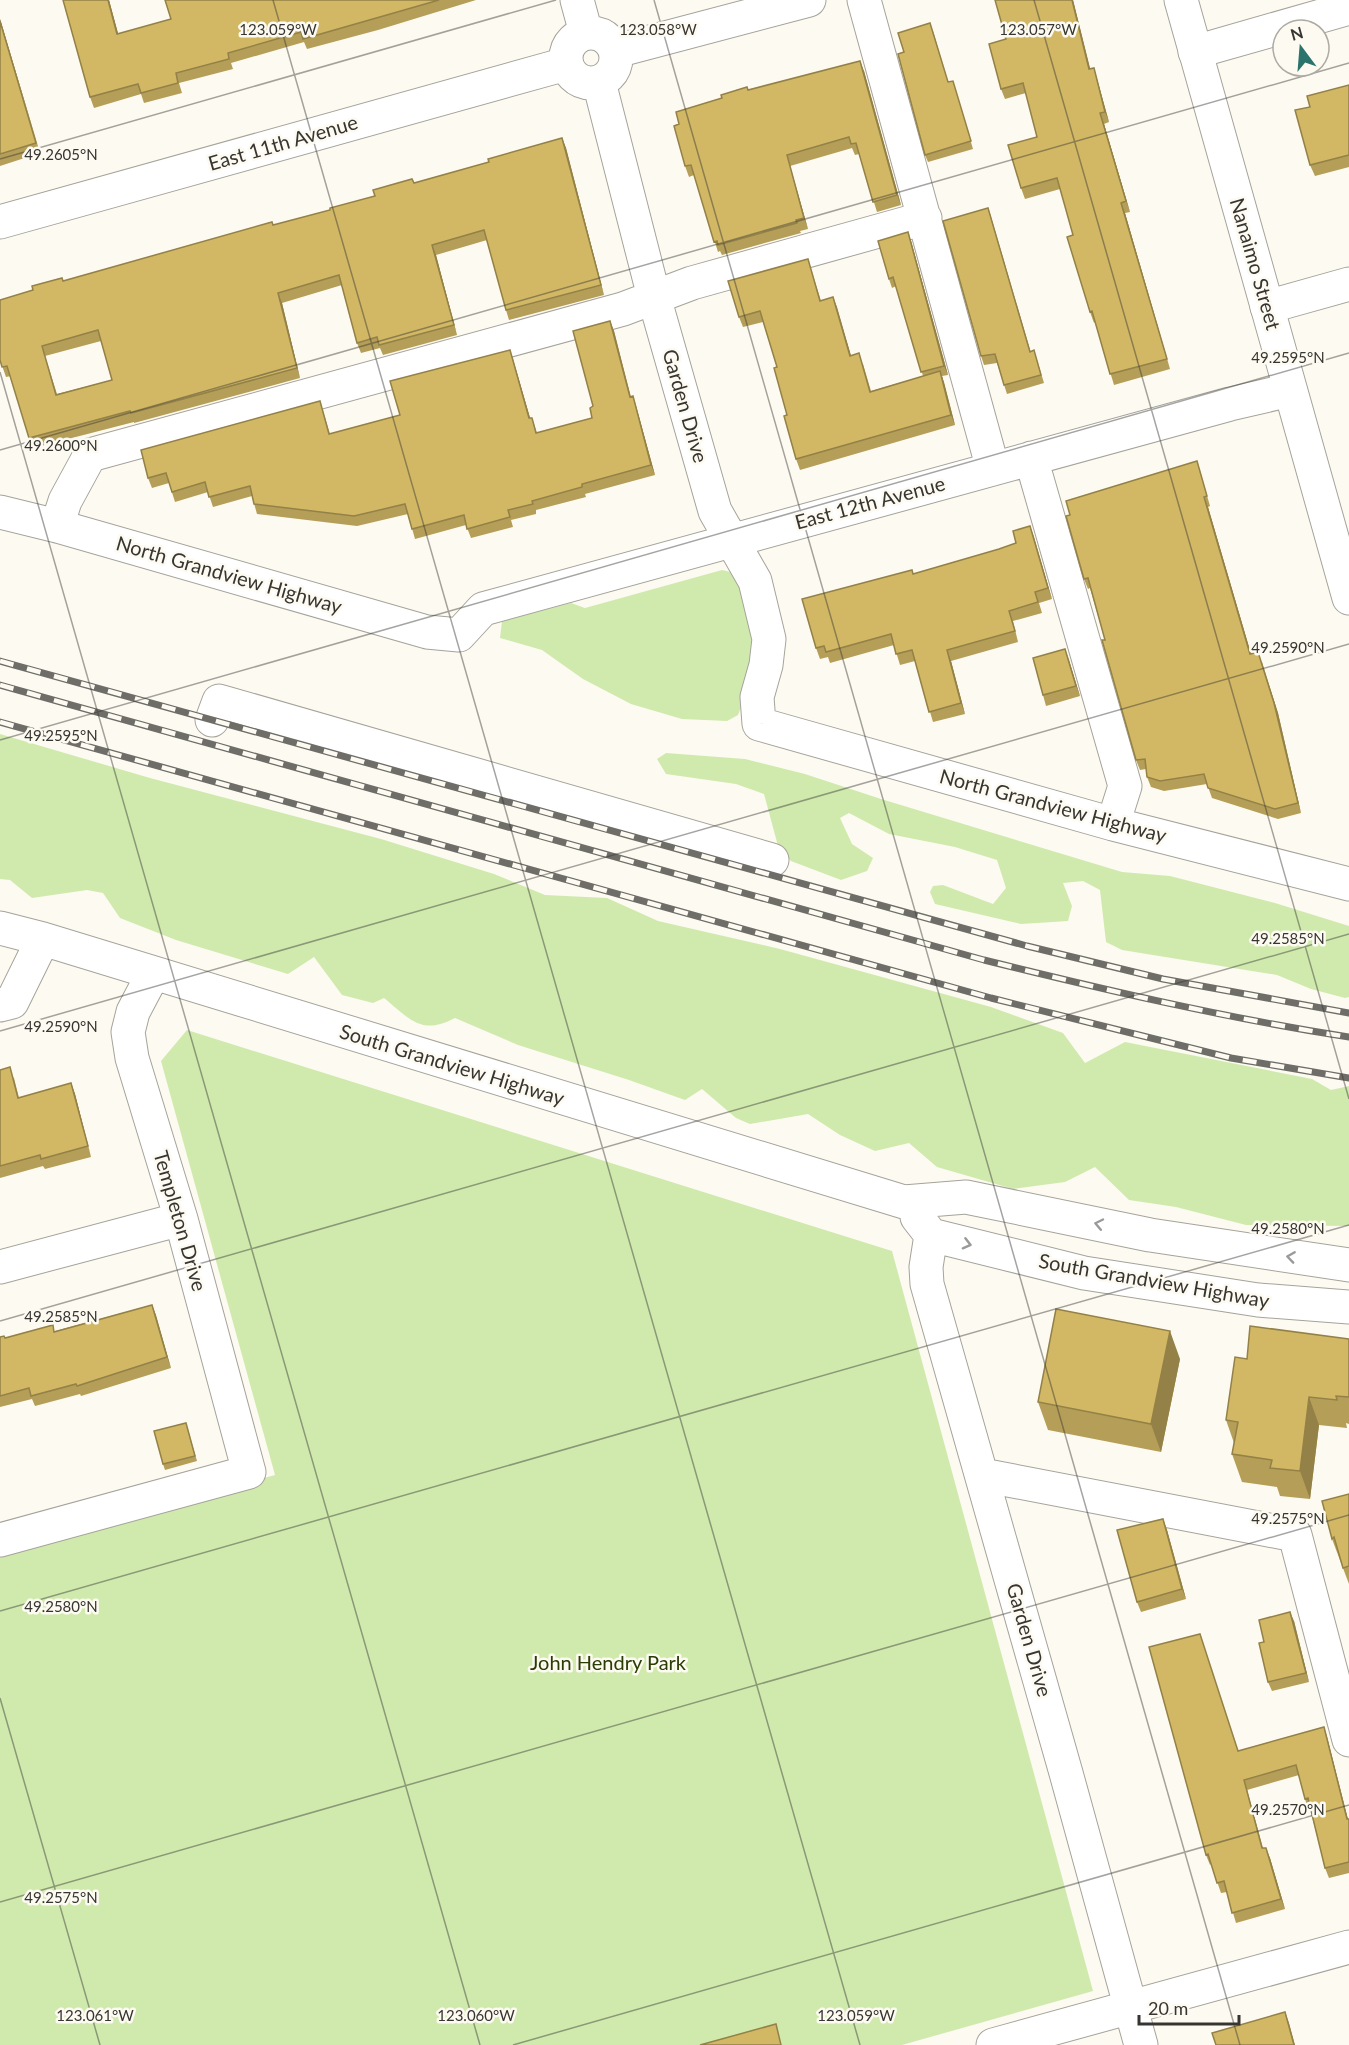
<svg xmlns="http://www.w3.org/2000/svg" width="1349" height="2045" font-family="Lato,sans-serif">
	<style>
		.green { fill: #d0eaae }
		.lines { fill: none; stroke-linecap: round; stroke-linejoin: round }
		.minor-casing { stroke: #a5a39a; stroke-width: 35 }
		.major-casing { stroke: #a5a39a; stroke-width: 35 }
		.minor { stroke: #fff; stroke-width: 33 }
		.major { stroke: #fff; stroke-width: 33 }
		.rail-casing { stroke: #6f6d68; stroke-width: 7 }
		.rail { stroke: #fdfaf1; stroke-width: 4.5; stroke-dasharray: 14; stroke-linecap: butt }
		.wall { fill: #b59e57; fill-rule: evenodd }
		.shaded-wall { fill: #938147 }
		.building { fill: #d2b865; stroke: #938147; stroke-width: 1.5; fill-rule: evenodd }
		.oneway { stroke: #9a9a98 }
		.ticks { fill: none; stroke: #363531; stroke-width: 1.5; stroke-opacity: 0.45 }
		.labels { text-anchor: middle; stroke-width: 5; stroke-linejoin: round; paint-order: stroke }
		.street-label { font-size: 20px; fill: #363531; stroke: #fdfaf1 }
		.park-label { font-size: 20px; fill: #2a3d04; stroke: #fdfaf1 }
		.ticks-label { font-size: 15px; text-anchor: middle; fill: #363531; stroke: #fdfaf1; stroke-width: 5; stroke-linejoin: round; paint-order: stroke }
	</style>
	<rect width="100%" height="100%" fill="#fdfaf1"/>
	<path class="green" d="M 722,570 L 735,573 L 744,579 L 759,660 L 738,715 L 727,721 L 682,719 L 631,704 L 583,679 L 542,650 L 500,638 L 502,621 L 571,603 L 585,608 Z
		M 0,734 L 150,778 L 381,839 L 494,874 L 545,895 L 607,898 L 658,921 L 780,949 L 991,1007 L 1063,1033 L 1085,1063 L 1125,1042 L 1312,1079 L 1331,1090 L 1349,1086 L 1349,1226 L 1246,1225 L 1176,1207 L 1129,1200 L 1095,1167 L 1065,1182 L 1013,1189 L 937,1167 L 909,1143 L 875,1151 L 840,1135 L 808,1114 L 750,1124 L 736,1118 L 702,1089 L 685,1100 L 629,1080 L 518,1045 L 455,1018 C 421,1036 410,1019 384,998 L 373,1003 L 342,995 L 314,957 L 288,974 L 176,940 L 120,918 L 103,893 L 87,890 L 32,898 L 10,880 L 0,879 Z
		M 666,753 L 745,759 L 805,774 L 881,799 L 1122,872 L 1170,876 L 1275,903 L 1349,926 L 1349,997 L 1345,998 L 1311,989 L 1277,975 L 1122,950 L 1106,942 L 1100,890 L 1083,881 L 1063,883 L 1072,906 L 1068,921 L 1021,924 L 935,904 L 930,892 L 933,886 L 943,885 L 993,904 L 1006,888 L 997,860 L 955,847 L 889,834 L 849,813 L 840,818 L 852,844 L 873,858 L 867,871 L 841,880 L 791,861 L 778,846 L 764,794 L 736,784 L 666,774 L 657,759 Z
		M 187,1030 L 892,1251 L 1093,1991 L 902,2045 L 0,2045 L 0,1550 L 275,1475 L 161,1061 Z"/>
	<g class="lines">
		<g class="minor-casing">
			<path id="minor" d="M 577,0 L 586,33
				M 864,0 L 993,469
				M566 58a25 25 0 1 1 50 0a25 25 0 1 1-50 0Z
				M 616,51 L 809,0
				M 1195,52 L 1349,8
				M 599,82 L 654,297 L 715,511 L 755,581 L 769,639 L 766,665 L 757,697 L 759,724 L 1113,824 L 1349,884
				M 0,222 L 566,64
				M 1267,307 L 1349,284
				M 1031,458 L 1125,786 L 1113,824
				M 0,512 L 57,526 L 427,632 L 459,635 L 483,609 L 1230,404 L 1290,390
				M 57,526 L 65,501 L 90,455 L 623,309 L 692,283 L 925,218
				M 212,720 L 219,701 L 772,860
				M 0,928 L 43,939 L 904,1202 L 966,1197 L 1150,1235 L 1349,1265
				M 0,1005 L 12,1002 L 43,939
				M 917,1217 L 931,1235 L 1084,1273 L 1258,1300 L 1349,1307
				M 931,1235 L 926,1267 L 927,1284 L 1066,1773 L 1141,2045
				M 0,1267 L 181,1219
				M 982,1475 L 1295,1535 L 1349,1740
				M 0,1540 L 249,1472 L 181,1219 L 132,1058 L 128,1032 L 133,1012 L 153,974
				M 993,2045 L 1349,1947"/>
		</g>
		<g class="major-casing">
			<path id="major" d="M 1181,0 L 1349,598"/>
		</g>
		<use href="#minor" class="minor"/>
		<use href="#major" class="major"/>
		<g class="rail-casing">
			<path id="rail" d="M 0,661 L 1027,946 L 1163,979 L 1349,1013
				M 0,685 L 984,960 C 1105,990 1226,1018 1349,1037
				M 0,722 L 991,998 L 1231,1058 L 1349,1078"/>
		</g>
		<use href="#rail" class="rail"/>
	</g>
	<path class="wall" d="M 63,0 L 109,0 L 118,34 L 171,19 L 165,0 L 476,0 L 378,30 L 307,49 L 304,42 L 231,63 L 233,69 L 179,83 L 182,93 L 144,103 L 141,94 L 94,108 L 90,97 Z
		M 1073,0 L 1090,69 L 1094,68 L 1097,79 L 1109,122 L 1104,124 L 1130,212 L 1125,213 L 1170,369 L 1114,385 L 1095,322 L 1094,323 L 1090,312 L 1073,235 L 1060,189 L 1025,199 L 1021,188 L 1037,137 L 1026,93 L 1005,99 L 1001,89 L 1006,39 Z
		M 0,19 L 40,153 L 0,166 Z
		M 933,31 L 948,82 L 953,81 L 955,88 L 973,149 L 928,162 L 925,155 L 904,52 Z
		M 864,71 L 901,205 L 877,212 L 859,154 L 855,155 L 852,148 L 790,166 L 808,229 L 800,231 L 801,233 L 722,255 L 720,251 L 718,252 L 694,175 L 689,177 L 685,166 L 679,124 L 748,90 Z
		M 1349,85 L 1349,167 L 1315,176 L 1310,165 L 1310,107 Z
		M 562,138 L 566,148 L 604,295 L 509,320 L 506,310 L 487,240 L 436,255 L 457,335 L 383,355 L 380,348 L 361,353 L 357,343 L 342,285 L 282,303 L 300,378 L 134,423 L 134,422 L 33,448 L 11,376 L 6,377 L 0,360 L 63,281 L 330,210 L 414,183 L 489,162 ZM 101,341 L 112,380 L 57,394 L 45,356 Z
		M 988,208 L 1030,352 L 1034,350 L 1044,383 L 1007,394 L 997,363 L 984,365 L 981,356 Z
		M 911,241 L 948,375 L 942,376 L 955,425 L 800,470 L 796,459 L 777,367 L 763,322 L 743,327 L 739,317 L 811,269 L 821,301 L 833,297 L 851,356 L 863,364 L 871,391 L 923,376 L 896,286 L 892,288 L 889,279 Z
		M 610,321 L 614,331 L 631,397 L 633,396 L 636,406 L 655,475 L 585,494 L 586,497 L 536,510 L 536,514 L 511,520 L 513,527 L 471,538 L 466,525 L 415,539 L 408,514 L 357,526 L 257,514 L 252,496 L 213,507 L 208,492 L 175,502 L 169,483 L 152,488 L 148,478 L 320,401 L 330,434 L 400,415 L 510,350 L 530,418 L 532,418 L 537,433 L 592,418 L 593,406 Z
		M 1200,471 L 1210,506 L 1208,507 L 1251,654 L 1262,662 L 1278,713 L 1301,813 L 1278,819 L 1212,798 L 1207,784 L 1164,791 L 1151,787 L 1147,777 L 1146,769 L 1140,770 L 1136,760 L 1105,640 L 1090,588 L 1088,589 L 1084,579 L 1070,515 Z
		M 1030,526 L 1052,599 L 1039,603 L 1042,613 L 1013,621 L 1018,642 L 951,661 L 965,714 L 933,722 L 915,661 L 900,665 L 894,645 L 830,663 L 828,657 L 820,659 L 816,648 L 913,574 L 999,549 L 1016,543 Z
		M 1065,649 L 1080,696 L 1046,706 L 1043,695 Z
		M 0,1070 L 14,1078 L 19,1098 L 71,1083 L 75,1094 L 91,1157 L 45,1169 L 43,1166 L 0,1178 Z
		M 152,1305 L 171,1368 L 81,1396 L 80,1394 L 35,1406 L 32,1399 L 0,1407 L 0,1337 L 5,1338 L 55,1331 Z
		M 1349,1339 L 1349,1424 L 1346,1423 L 1347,1428 L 1319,1425 L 1310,1499 L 1280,1496 L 1277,1487 L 1242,1482 L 1232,1454 L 1234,1443 L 1226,1420 L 1247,1359 Z
		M 1180,1359 L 1161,1452 L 1048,1430 L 1038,1402 Z
		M 186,1423 L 197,1461 L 165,1470 L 163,1464 Z
		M 1349,1494 L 1349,1584 L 1332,1539 Z
		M 1163,1519 L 1167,1530 L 1186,1599 L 1141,1612 L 1137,1602 Z
		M 1294,1621 L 1309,1682 L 1272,1691 L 1268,1682 L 1264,1642 Z
		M 1324,1727 L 1327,1737 L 1348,1819 L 1349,1819 L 1349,1873 L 1329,1878 L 1325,1868 L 1310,1808 L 1308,1809 L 1305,1799 L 1299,1775 L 1247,1790 L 1263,1848 L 1270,1858 L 1285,1909 L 1236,1923 L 1227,1892 L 1221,1893 L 1211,1864 L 1210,1865 L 1206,1855 L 1238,1751 Z"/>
	<path class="shaded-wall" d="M 108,0 L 109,0 L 121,44 L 117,34 Z
		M 1072,0 L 1073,0 L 1093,80 L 1089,69 Z
		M 0,19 L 40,153 L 0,21 Z
		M 860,61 L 864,71 L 901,205 L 897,195 Z
		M 1094,68 L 1097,79 L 1109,122 L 1105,112 Z
		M 1100,113 L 1104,124 L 1130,212 L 1126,201 Z
		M 562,138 L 566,148 L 604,295 L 601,285 Z
		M 787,155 L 790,166 L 808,229 L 804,218 Z
		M 1121,203 L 1125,213 L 1170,369 L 1167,359 Z
		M 988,208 L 991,217 L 1033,360 L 1030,352 Z
		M 908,232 L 911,241 L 948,375 L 944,366 Z
		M 432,245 L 436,255 L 457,335 L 454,325 Z
		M 278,293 L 282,303 L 300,378 L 297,368 Z
		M 833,297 L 837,307 L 854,366 L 850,356 Z
		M 610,321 L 614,331 L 633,407 L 630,397 Z
		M 510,350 L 513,359 L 533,428 L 529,418 Z
		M 940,371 L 944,382 L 955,425 L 951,415 Z
		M 633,396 L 636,406 L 655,475 L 651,465 Z
		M 1204,497 L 1208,507 L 1254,664 L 1250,654 Z
		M 1030,526 L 1034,537 L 1052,599 L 1048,588 Z
		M 1065,649 L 1069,660 L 1080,696 L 1076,686 Z
		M 947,650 L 951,661 L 965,714 L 961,703 Z
		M 1258,652 L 1278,713 L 1301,813 L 1298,803 Z
		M 71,1083 L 75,1094 L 91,1157 L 88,1146 Z
		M 152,1305 L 156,1315 L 171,1368 L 167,1357 Z
		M 1170,1331 L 1180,1359 L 1161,1452 L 1151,1424 Z
		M 1309,1397 L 1319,1425 L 1310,1499 L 1300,1471 Z
		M 1163,1519 L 1167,1530 L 1186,1599 L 1182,1589 Z
		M 1290,1612 L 1294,1621 L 1309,1682 L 1306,1673 Z
		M 1324,1727 L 1327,1737 L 1349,1824 L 1347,1819 Z
		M 1244,1780 L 1247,1790 L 1265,1858 L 1262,1848 Z
		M 1266,1848 L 1270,1858 L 1285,1909 L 1281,1899 Z
		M 1285,2012 L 1289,2023 L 1295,2045 L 1294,2045 Z"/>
	<path class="building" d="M 63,0 L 108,0 L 117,34 L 171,19 L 165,0 L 439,0 L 303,39 L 301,32 L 228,53 L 229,59 L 176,73 L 178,83 L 141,93 L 138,84 L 90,97 Z
		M 995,0 L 1072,0 L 1089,69 L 1094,68 L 1105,112 L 1100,113 L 1126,201 L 1121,203 L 1167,359 L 1110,374 L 1092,311 L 1090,312 L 1067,237 L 1073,235 L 1057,178 L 1021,188 L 1008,145 L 1037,137 L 1023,83 L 1001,89 L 989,44 L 1006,39 Z
		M 0,21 L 36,143 L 0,154 Z
		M 930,23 L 948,82 L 953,81 L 971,141 L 925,155 L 898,54 L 904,52 L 898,33 Z
		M 860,61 L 897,195 L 873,202 L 856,143 L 851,144 L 849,137 L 787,155 L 804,218 L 796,220 L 797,223 L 718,245 L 717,241 L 714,242 L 691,165 L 685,166 L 674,126 L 679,124 L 676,112 L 722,98 L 721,95 L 747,87 L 748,90 Z
		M 1349,85 L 1349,155 L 1310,165 L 1295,110 L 1310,107 L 1307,96 Z
		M 562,138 L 601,285 L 506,310 L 484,230 L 432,245 L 454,325 L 379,345 L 377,337 L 357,343 L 339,275 L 278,293 L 297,368 L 131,413 L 130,411 L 29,438 L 7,366 L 2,367 L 0,360 L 0,300 L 33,290 L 32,286 L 62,278 L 63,281 L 272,222 L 273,225 L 330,210 L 330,208 L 375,196 L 373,190 L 412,179 L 414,183 L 489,162 L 488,159 ZM 98,330 L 112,380 L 56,395 L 42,346 Z
		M 988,208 L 1030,352 L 1034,350 L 1041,375 L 1004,385 L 995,354 L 981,356 L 943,221 Z
		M 908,232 L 944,366 L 921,372 L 893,277 L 889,279 L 878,241 Z
		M 808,259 L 820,301 L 833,297 L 850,356 L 859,353 L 870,392 L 940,371 L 951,415 L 796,459 L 784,416 L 787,415 L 774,368 L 777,367 L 760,311 L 739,317 L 728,281 Z
		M 610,321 L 630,397 L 633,396 L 651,465 L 582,484 L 582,487 L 532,501 L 533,504 L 508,510 L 510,517 L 467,529 L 464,515 L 412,529 L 405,504 L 354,516 L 254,504 L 250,486 L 209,497 L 205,482 L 172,492 L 166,473 L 148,478 L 141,450 L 320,401 L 329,434 L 400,415 L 390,381 L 510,350 L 529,418 L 532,418 L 536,433 L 592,418 L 590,408 L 593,406 L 573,331 Z
		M 1197,461 L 1207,496 L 1204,497 L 1250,654 L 1258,652 L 1274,703 L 1298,803 L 1275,809 L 1208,788 L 1204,774 L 1160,781 L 1147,777 L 1145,759 L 1136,760 L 1102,640 L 1105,640 L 1088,578 L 1084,579 L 1066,516 L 1070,515 L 1066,501 Z
		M 1030,526 L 1048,588 L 1035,592 L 1038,602 L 1009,611 L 1015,631 L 947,650 L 961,703 L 929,712 L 912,650 L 896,654 L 891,634 L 826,652 L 824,646 L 816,648 L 802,599 L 912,570 L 913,574 L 999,549 L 1016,543 L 1013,531 Z
		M 1065,649 L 1076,686 L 1043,695 L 1033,658 Z
		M 10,1067 L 18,1098 L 71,1083 L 88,1146 L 41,1159 L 40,1155 L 0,1166 L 0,1070 Z
		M 152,1305 L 167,1357 L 77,1386 L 76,1384 L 31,1396 L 29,1388 L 0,1396 L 0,1337 L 4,1336 L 5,1338 L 53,1325 L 54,1332 Z
		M 1056,1309 L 1170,1331 L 1151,1424 L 1038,1402 Z
		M 1250,1326 L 1349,1339 L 1349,1397 L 1336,1396 L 1337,1400 L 1309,1397 L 1300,1471 L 1270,1468 L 1272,1460 L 1232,1454 L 1238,1422 L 1226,1420 L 1235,1357 L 1247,1359 Z
		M 186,1423 L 195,1456 L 163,1464 L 154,1431 Z
		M 1349,1494 L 1349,1566 L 1343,1568 L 1334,1537 L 1332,1539 L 1322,1501 Z
		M 1163,1519 L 1182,1589 L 1137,1602 L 1117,1530 Z
		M 1290,1612 L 1306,1673 L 1268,1682 L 1259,1643 L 1264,1642 L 1259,1620 Z
		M 1200,1634 L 1238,1751 L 1324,1727 L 1347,1819 L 1349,1819 L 1349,1862 L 1325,1868 L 1308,1798 L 1305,1799 L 1296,1765 L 1244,1780 L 1262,1848 L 1266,1848 L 1281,1899 L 1232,1913 L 1224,1881 L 1217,1883 L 1208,1854 L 1206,1855 L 1149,1647 Z
		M 1285,2012 L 1294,2045 L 1216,2045 L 1212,2033 Z
		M 776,2024 L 781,2045 L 700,2045 Z"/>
	<defs><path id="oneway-chevron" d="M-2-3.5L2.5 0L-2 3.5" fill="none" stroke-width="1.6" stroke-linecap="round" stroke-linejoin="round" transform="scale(1.5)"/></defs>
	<g class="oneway">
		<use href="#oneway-chevron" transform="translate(1099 1224) rotate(-168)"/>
		<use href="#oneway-chevron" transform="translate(967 1244) rotate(14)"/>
		<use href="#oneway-chevron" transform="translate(1291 1257) rotate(-172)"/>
	</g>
	<path class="ticks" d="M 273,0 L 860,2045M 654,0 L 1240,2045M 1034,0 L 1349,1099M 0,159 L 556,0M 0,372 L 480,2045M 0,450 L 1349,63M 0,740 L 1349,353M 0,1031 L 1349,644M 0,1321 L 1349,934M 0,1611 L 1349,1225M 0,1698 L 100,2045M 0,1902 L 1349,1515M 513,2045 L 1349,1805"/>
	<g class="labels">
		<g class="street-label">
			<text transform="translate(283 143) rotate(-16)" y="7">East 11th Avenue</text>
			<text transform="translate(1255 264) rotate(74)" y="7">Nanaimo Street</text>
			<text transform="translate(685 406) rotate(74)" y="7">Garden Drive</text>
			<text transform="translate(870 503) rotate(-15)" y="7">East 12th Avenue</text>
			<text transform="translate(229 575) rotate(16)" y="7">North Grandview Highway</text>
			<text transform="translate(1053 806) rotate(15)" y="7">North Grandview Highway</text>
			<text transform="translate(452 1065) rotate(17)" y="7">South Grandview Highway</text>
			<text transform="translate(180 1221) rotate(74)" y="7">Templeton Drive</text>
			<text transform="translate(1154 1281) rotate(10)" y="7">South Grandview Highway</text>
			<text transform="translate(1029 1640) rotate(74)" y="7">Garden Drive</text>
		</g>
		<g class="park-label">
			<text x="608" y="1670">John Hendry Park</text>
		</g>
	</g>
	<g class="ticks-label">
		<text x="278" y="35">123.059°W</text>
		<text x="658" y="35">123.058°W</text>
		<text x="1038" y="35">123.057°W</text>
		<text x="61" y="160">49.2605°N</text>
		<text x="1288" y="363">49.2595°N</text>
		<text x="61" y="451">49.2600°N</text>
		<text x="1288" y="653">49.2590°N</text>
		<text x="61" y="741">49.2595°N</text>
		<text x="1288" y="944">49.2585°N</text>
		<text x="61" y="1032">49.2590°N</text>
		<text x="1288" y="1234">49.2580°N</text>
		<text x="61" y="1322">49.2585°N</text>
		<text x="1288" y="1524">49.2575°N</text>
		<text x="61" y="1612">49.2580°N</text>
		<text x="1288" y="1815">49.2570°N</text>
		<text x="61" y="1903">49.2575°N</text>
		<text x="95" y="2021">123.061°W</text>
		<text x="476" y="2021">123.060°W</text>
		<text x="856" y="2021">123.059°W</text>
	</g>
	<g transform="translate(1301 48) rotate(344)"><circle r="28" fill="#fdfaf1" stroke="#adaba4" stroke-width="1.5"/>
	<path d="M0-4.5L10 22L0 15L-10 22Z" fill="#2b736d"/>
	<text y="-9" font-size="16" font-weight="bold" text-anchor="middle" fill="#363531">N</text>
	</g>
	<path d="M1139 2015v9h100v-9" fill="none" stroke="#363531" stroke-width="3"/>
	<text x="1148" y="2015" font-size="18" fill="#363531" stroke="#fdfaf1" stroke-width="4.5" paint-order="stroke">20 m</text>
</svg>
